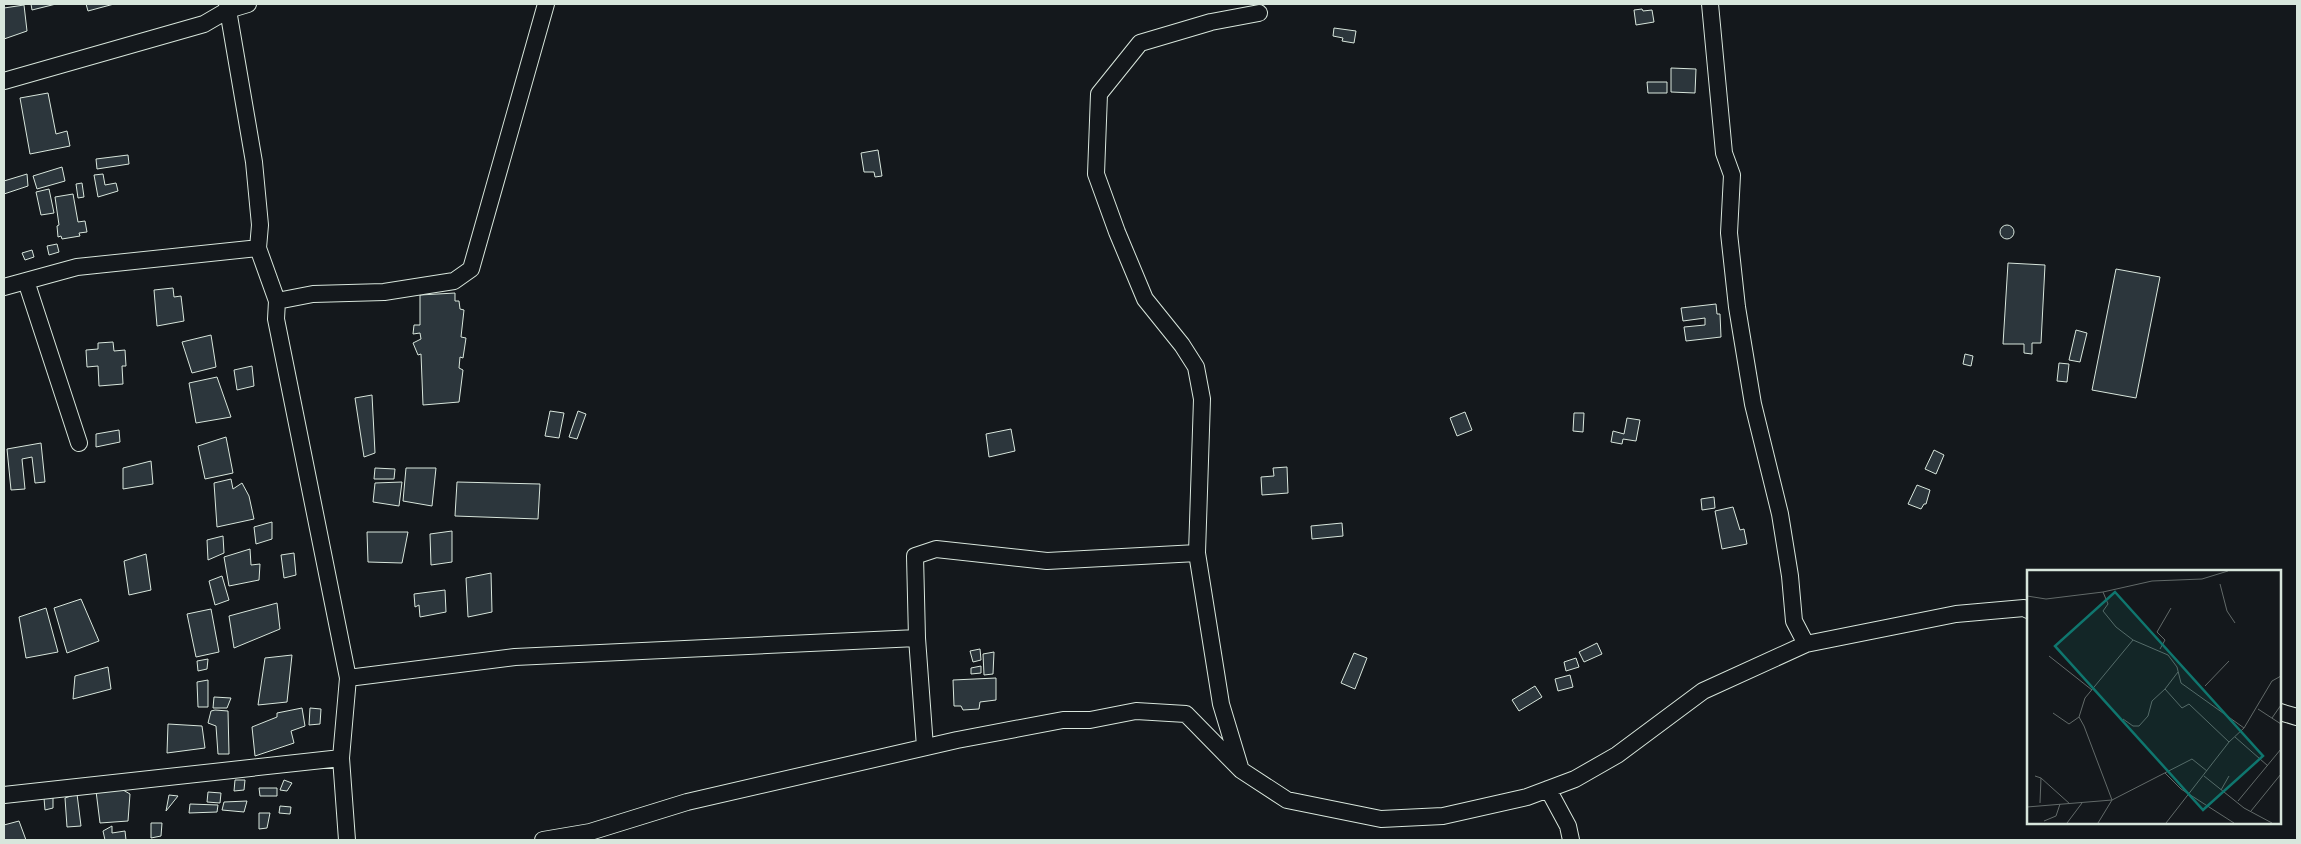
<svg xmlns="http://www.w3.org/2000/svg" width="2301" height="844" font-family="'Space Grotesk',sans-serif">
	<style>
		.building { fill: #2c363c; stroke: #d8e6dc }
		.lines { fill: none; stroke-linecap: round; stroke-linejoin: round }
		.street-casing { stroke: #d8e6dc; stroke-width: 18 }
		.street { stroke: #14181c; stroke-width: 16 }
		.inset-road { fill: none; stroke: #626a69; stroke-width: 1 }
		.view { fill: #0f766e; fill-opacity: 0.15; stroke: #0f766e; stroke-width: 2.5 }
		.inset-edge { fill: none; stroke: #d8e6dc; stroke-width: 2.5 }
	</style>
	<rect width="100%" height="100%" fill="#14181c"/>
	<path class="building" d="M 31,4 L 56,4 L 32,10 Z
		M 86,4 L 114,4 L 88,11 Z
		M 24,5 L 27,31 L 4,39 L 4,8 Z
		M 1642,9 L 1643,11 L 1652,10 L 1654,22 L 1636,25 L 1634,10 Z
		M 1334,28 L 1356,31 L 1354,43 L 1342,41 L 1343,38 L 1333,36 Z
		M 1671,68 L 1696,69 L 1695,93 L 1671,92 Z
		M 1647,82 L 1667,82 L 1667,93 L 1648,93 Z
		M 48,93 L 56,134 L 67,131 L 70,146 L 30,154 L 20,98 Z
		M 878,150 L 882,176 L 875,177 L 874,172 L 864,172 L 861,153 Z
		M 128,155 L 129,164 L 97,169 L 96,159 Z
		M 62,167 L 65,181 L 37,189 L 33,176 Z
		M 27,174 L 28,186 L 4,194 L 4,181 Z
		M 103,174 L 105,185 L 116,183 L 118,191 L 98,197 L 94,175 Z
		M 82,183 L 84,197 L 78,198 L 76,184 Z
		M 49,189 L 54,213 L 41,215 L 36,192 Z
		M 73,194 L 78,222 L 85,221 L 87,232 L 79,233 L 80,236 L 62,239 L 61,236 L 58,237 L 57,226 L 59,225 L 55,197 Z
		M2000 232a7 7 0 1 1 14 0a7 7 0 1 1-14 0Z
		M 57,244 L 59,252 L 49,255 L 47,246 Z
		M 32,250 L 34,257 L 25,260 L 22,253 Z
		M 2008,263 L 2045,265 L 2041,343 L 2032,343 L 2032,354 L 2024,353 L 2024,344 L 2003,344 Z
		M 2116,269 L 2160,277 L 2136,398 L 2092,390 Z
		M 173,288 L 174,297 L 181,296 L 184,321 L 157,326 L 154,290 Z
		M 455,293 L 455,301 L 459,301 L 460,309 L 464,310 L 461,337 L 466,338 L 463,358 L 460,357 L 459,368 L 463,370 L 459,402 L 423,405 L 421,354 L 418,355 L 413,343 L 421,339 L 420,333 L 413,334 L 414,325 L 420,325 L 420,295 Z
		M 1716,304 L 1717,314 L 1720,314 L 1721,337 L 1686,341 L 1684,327 L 1705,325 L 1705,318 L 1683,321 L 1681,308 Z
		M 2076,330 L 2087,333 L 2080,362 L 2069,360 Z
		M 211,335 L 216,367 L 192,373 L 182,342 Z
		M 113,342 L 114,351 L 125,350 L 126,366 L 122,366 L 123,384 L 99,386 L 98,366 L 87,367 L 86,350 L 98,349 L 98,343 Z
		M 1965,354 L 1973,356 L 1971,366 L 1963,364 Z
		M 2059,363 L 2069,364 L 2067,382 L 2057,381 Z
		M 252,366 L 254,386 L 237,390 L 234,370 Z
		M 217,377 L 231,417 L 196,423 L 189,383 Z
		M 372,395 L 375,453 L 364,457 L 355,398 Z
		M 550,411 L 564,413 L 559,438 L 545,436 Z
		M 578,411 L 586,414 L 577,439 L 569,437 Z
		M 1465,412 L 1472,430 L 1457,436 L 1450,418 Z
		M 1574,413 L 1584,413 L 1583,432 L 1573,431 Z
		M 1627,418 L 1640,420 L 1636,441 L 1623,439 L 1622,444 L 1611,442 L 1613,431 L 1624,434 Z
		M 1011,429 L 1015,451 L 989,457 L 986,434 Z
		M 119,430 L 120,442 L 96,447 L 96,434 Z
		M 226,437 L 233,473 L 205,479 L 198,446 Z
		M 41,443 L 45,482 L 35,483 L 32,457 L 22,459 L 25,489 L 11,490 L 7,449 Z
		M 1934,450 L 1944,455 L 1936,474 L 1925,469 Z
		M 151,461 L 153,484 L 123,489 L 123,468 Z
		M 1287,467 L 1288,493 L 1262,495 L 1261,477 L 1274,476 L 1273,468 Z
		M 375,468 L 395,469 L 394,479 L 374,479 Z
		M 406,468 L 436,468 L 432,506 L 403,501 Z
		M 231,479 L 233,489 L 242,483 L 249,496 L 254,519 L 217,527 L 214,483 Z
		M 402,482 L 399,506 L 373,502 L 375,483 Z
		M 457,482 L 540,484 L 538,519 L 455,516 Z
		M 1917,485 L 1930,490 L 1926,504 L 1924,504 L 1921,509 L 1908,504 Z
		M 1714,497 L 1715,508 L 1702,510 L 1701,499 Z
		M 1733,507 L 1740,530 L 1744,529 L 1747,544 L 1722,549 L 1715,511 Z
		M 272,522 L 272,539 L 256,544 L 254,527 Z
		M 1342,523 L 1343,536 L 1312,539 L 1311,526 Z
		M 452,531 L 452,562 L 431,565 L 430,534 Z
		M 367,532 L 408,532 L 402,563 L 368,562 Z
		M 223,536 L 224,553 L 208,560 L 207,540 Z
		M 250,549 L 251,565 L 260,564 L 259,580 L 229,586 L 224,557 Z
		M 294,553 L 296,575 L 284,578 L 281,555 Z
		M 146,554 L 151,590 L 129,595 L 124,561 Z
		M 491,573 L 492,612 L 468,617 L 466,578 Z
		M 222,576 L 229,600 L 215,605 L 209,581 Z
		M 445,590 L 446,612 L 420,617 L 419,605 L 415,607 L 414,594 Z
		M 81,599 L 99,641 L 67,653 L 54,608 Z
		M 277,603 L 280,629 L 234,648 L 229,616 Z
		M 46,608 L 58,652 L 26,658 L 19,617 Z
		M 211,609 L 219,652 L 196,657 L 187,614 Z
		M 1597,643 L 1602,654 L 1584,662 L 1579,652 Z
		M 980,649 L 981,660 L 973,662 L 970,651 Z
		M 994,652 L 993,674 L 984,675 L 983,654 Z
		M 1354,653 L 1367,658 L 1355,689 L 1341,683 Z
		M 292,655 L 287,702 L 258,705 L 265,658 Z
		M 1576,658 L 1579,667 L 1566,671 L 1564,662 Z
		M 208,659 L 207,669 L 198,671 L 197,661 Z
		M 981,666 L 981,673 L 971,674 L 971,668 Z
		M 108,667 L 111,689 L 73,699 L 75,676 Z
		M 1570,675 L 1573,687 L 1558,691 L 1555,679 Z
		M 996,678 L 996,700 L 980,702 L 979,709 L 963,710 L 961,706 L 954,706 L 953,680 Z
		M 208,680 L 208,707 L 198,707 L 197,682 Z
		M 1535,686 L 1542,697 L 1519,711 L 1512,700 Z
		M 214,697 L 231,698 L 227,708 L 213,708 Z
		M 302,708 L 305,726 L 291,731 L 294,743 L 255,756 L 252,727 L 277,717 L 277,713 Z
		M 310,708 L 321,709 L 320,724 L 309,725 Z
		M 215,710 L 228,711 L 229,754 L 218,754 L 216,726 L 208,723 L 211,711 Z
		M 168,724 L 202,726 L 205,748 L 167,753 Z
		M 235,780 L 245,780 L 244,790 L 234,791 Z
		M 284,780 L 292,783 L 287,791 L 280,790 Z
		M 118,787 L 130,794 L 128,821 L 100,823 L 96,791 Z
		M 259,788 L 277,788 L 277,796 L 260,796 Z
		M 208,792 L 221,793 L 220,803 L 207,802 Z
		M 77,794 L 81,826 L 67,827 L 65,798 Z
		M 169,795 L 178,796 L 166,811 Z
		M 53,796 L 53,808 L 45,810 L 44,798 Z
		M 247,801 L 244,812 L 222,810 L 224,802 Z
		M 190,804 L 218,805 L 217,812 L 189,813 Z
		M 280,806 L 291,807 L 290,814 L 279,813 Z
		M 259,813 L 270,813 L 267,828 L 259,829 Z
		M 19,821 L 26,840 L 4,840 L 4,825 Z
		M 151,823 L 162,823 L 161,836 L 151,838 Z
		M 112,826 L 112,833 L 125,831 L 126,840 L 105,840 L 103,831 Z"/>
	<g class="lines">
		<g class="street-casing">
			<path id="street" d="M 227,4 L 254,162 L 260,225 L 258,248 L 277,301 L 276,319 L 348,678 L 341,758 L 347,840
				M 1710,4 L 1724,153 L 1732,175 L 1729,233 L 1737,307 L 1753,404 L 1780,514 L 1790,576 L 1794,621 L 1806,644
				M 4,81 L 204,24 L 228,10 L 248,4
				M 26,281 L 79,443
				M 4,287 L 77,267 L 258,248
				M 277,301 L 313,294 L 384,292 L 454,281 L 471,269 L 546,4
				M 1197,553 L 1202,399 L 1196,367 L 1182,345 L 1145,299 L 1117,232 L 1096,174 L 1099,94 L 1140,43 L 1211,22 L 1259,13
				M 917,638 L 925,747
				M 348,678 L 515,657 L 917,638 L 915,556 L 936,549 L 1047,561 L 1197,553 L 1221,704 L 1240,767
				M 2280,712 L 2297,717
				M 1548,789 L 1568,826 L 1571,840
				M 4,795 L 341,758
				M 543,840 L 590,832 L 687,802 L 957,740 L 1063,720 L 1090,720 L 1136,711 L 1186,714 L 1241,770 L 1287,800 L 1381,819 L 1443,816 L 1527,797 L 1575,779 L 1617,755 L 1703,691 L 1806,644 L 1956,614 L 2024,608 L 2028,610"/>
		</g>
		<use href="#street" class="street"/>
	</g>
	<g transform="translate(2027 570)">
		<rect width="254" height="254" fill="#14181c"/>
		<path class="inset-road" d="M 193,14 L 200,41 L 208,53M 76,22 L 81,34 L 76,41 L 89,57 L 106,70 L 141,85 L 150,97 L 154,113 L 217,158M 0,26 L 19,29 L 76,22 L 125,11 L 175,9 L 201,1M 133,79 L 138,70 L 130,62 L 144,38M 22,86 L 65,120M 151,102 L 138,119 L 155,138 L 162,134 L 202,172M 178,116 L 202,91M 231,139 L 254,154M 26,143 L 42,154 L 52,147 L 57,156 L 85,230 L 71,253M 52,147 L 58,128 L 106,70M 245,148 L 254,135M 96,149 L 106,156 L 112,156 L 121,146 L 125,131 L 138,119M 208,167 L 241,196M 138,203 L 154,219 L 207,253M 8,206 L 14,208 L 13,233M 177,206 L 217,238 L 245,253M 14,208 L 43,234M 194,220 L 202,206M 211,231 L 254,179M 0,237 L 85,230 L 165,189 L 180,201M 224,241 L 254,204M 17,251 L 29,246 L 33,234M 40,253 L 55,233M 139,253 L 202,172 L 217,158 L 245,111 L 254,106"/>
		<path class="view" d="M 88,22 L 236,186 L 176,240 L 28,76 Z"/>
		<rect width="254" height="254" class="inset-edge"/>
	</g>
	<rect width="2301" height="844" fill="none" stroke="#d8e6dc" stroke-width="10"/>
</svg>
